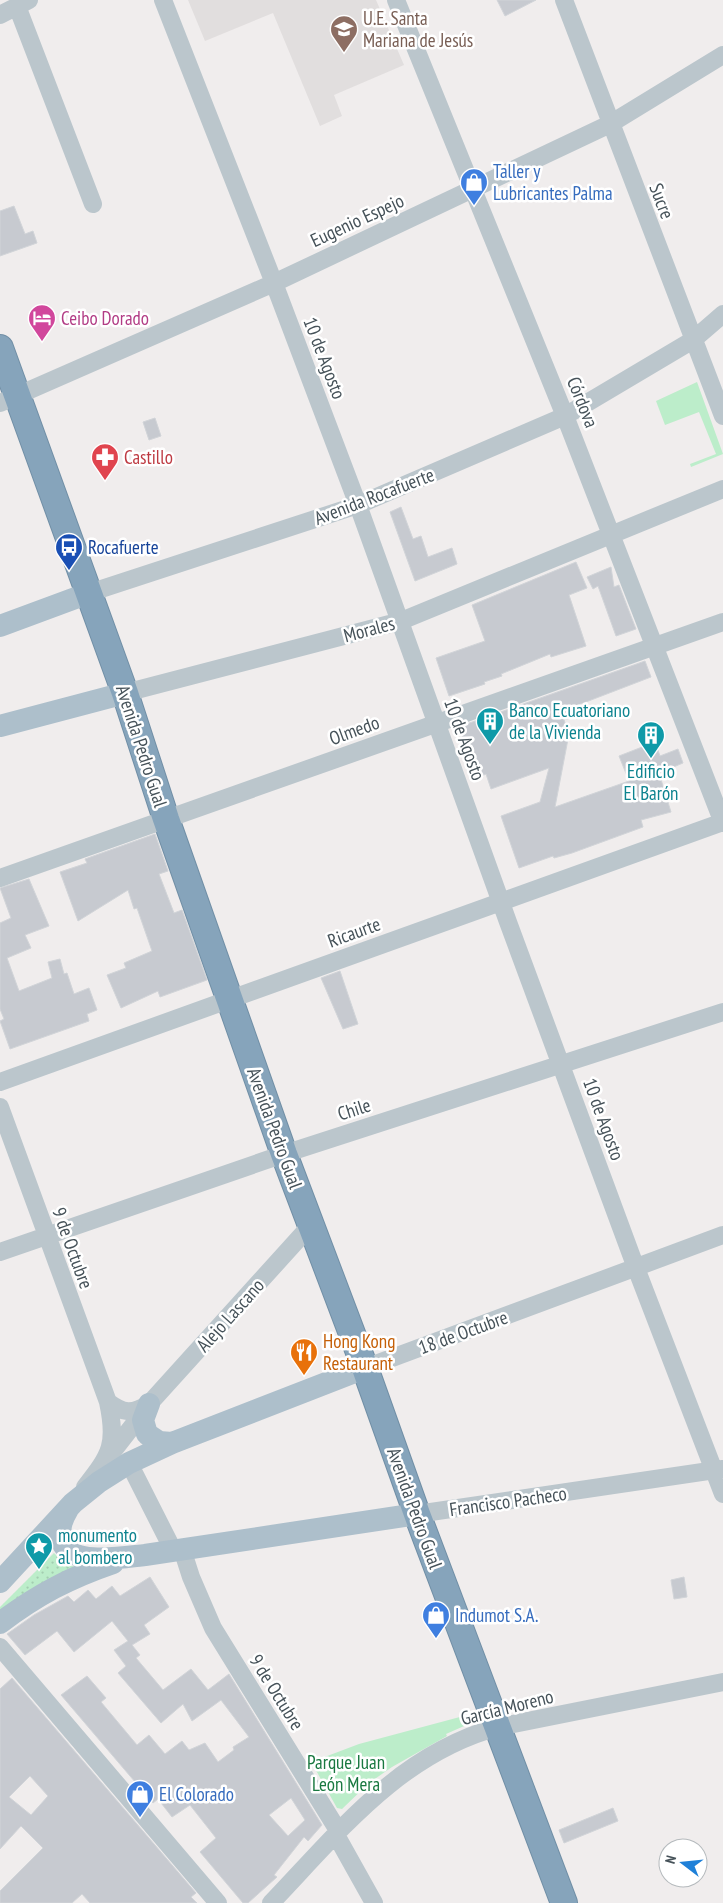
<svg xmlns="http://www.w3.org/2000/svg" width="723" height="1903" font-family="'PT Sans Narrow',sans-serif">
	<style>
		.education { fill: #e1dede }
		.grass { fill: url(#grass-dots) }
		.green { fill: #bcedca }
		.building { fill: #c7cad0; stroke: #d1d4d8; fill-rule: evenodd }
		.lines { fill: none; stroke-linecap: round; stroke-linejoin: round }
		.highway-casing { stroke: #718fa6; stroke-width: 28 }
		.minor { stroke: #bbc6cc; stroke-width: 18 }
		.major { stroke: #adbfcb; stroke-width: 22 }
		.highway { stroke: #86a4bb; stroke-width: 26 }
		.labels { text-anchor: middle; stroke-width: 5; stroke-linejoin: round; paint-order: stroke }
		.education-label { font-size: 19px; fill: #785e54; stroke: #fff; text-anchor: start }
		.shop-label { font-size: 19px; fill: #366cbe; stroke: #fff; text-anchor: start }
		.street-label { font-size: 19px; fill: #465259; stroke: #fff }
		.hotel-label { font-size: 19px; fill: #b23c85; stroke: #fff; text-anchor: start }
		.health-label { font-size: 19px; fill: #be3a42; stroke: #fff; text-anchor: start }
		.transit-label { font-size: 19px; fill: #164399; stroke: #fff; text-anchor: start }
		.culture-label { font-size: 19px; fill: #0d838f; stroke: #fff; text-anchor: start }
		.food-label { font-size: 19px; fill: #c56008; stroke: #fff; text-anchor: start }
		.park-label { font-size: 19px; fill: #197840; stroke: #fff }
	</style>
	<defs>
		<pattern id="grass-dots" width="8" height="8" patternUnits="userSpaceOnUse" patternTransform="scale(1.25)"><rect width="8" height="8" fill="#bcedca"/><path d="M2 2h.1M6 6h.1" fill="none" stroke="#a3cdb0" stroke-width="1.8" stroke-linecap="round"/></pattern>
	</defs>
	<rect width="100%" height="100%" fill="#f0eded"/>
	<path class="education" d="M 188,0 L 376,0 L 404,65 L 334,95 L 342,116 L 320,126 L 273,13 L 205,41 Z"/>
	<path class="grass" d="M 54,1553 L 64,1563 L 75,1567 L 0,1615 L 0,1607 Z"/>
	<path class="green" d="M 697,382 L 723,454 L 691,467 L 690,464 L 716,454 L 699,412 L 665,425 L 656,401 Z
		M 471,1714 L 471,1723 L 446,1734 L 447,1736 L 392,1767 L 369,1783 L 342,1809 L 337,1808 L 313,1765 L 314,1761 L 359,1744 Z"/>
	<path class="building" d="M 497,0 L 536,0 L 505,16 Z
		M 14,206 L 25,234 L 33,231 L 37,243 L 0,256 L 0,211 Z
		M 155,418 L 161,436 L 149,440 L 143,422 Z
		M 401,507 L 413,539 L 421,536 L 428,557 L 452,548 L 457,564 L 415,581 L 390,512 Z
		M 576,562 L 587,588 L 569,595 L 586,646 L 551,657 L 550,654 L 501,674 L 502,676 L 484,682 L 485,684 L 449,696 L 436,658 L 485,641 L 472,605 Z
		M 611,567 L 614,587 L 619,585 L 636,629 L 616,636 L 598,586 L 593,589 L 587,577 Z
		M 645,661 L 651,677 L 578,705 L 575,716 L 564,720 L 569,734 L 555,807 L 629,781 L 619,756 L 655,742 L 660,756 L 678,749 L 683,763 L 659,773 L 671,812 L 641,820 L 643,827 L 572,853 L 554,858 L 553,856 L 519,868 L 501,816 L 540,802 L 549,768 L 491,789 L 486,774 L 477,778 L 460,729 L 461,726 Z
		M 155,834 L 168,871 L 159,874 L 174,913 L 182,910 L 207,980 L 160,997 L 158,991 L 121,1008 L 107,975 L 126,968 L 124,963 L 152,951 L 137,908 L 134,909 L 128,890 L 78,921 L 60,872 L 87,863 L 85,859 Z
		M 29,879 L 49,926 L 25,935 L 31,948 L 7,958 L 19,991 L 52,978 L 48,962 L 60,959 L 64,974 L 67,973 L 74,994 L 89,988 L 97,1010 L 87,1014 L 89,1021 L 10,1049 L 0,1021 L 4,1019 L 0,1009 L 0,923 L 11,918 L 0,888 Z
		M 340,971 L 358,1024 L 343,1029 L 321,978 Z
		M 150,1577 L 169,1607 L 144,1625 L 150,1634 L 132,1645 L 140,1655 L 136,1658 L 163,1690 L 191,1669 L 208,1690 L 229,1674 L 322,1825 L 308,1841 L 304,1837 L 274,1875 L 277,1877 L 248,1903 L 243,1903 L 200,1852 L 216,1838 L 190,1805 L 172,1817 L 158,1799 L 153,1803 L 61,1695 L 87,1676 L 106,1698 L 101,1702 L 137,1745 L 149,1735 L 165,1754 L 182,1741 L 189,1750 L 205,1743 L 218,1762 L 234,1750 L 233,1747 L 249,1737 L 221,1700 L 192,1721 L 183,1704 L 161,1723 L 118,1673 L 126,1666 L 114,1650 L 128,1641 L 112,1621 L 74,1652 L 57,1631 L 25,1655 L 7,1634 L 34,1615 L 68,1596 L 74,1602 L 88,1590 L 96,1599 L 112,1586 L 120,1596 ZM 291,1798 L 305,1820 L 288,1836 L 269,1815 Z
		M 684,1577 L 687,1597 L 674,1599 L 671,1580 Z
		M 12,1678 L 196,1893 L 191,1897 L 197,1903 L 90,1903 L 82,1894 L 72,1903 L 0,1903 L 0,1891 L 43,1848 L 21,1826 L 0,1849 L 0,1689 ZM 30,1776 L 48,1796 L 31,1815 L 9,1797 Z
		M 613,1808 L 618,1821 L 564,1843 L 559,1830 Z"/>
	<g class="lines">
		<g class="highway-casing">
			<path id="highway" d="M 0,348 L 125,693 L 166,819 L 284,1154 L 365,1368 L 417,1514 L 564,1903"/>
		</g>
		<path class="minor" d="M 163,0 L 274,283 L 358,505 L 508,922 L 636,1268 L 723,1494
			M 396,0 L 565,416 L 723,823
			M 564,0 L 723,416
			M 17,6 L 93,204
			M 0,15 L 29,0
			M 0,403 L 274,283 L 610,124 L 723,55
			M 89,593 L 358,505 L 565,416 L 693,340 L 723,314
			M 125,693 L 401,621 L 723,489
			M 0,878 L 723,622
			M 0,1082 L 723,822
			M 0,1107 L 108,1402 C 117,1444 111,1454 85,1487
			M 0,1252 L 284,1154 L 723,1012
			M 365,1368 L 723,1235
			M 108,1402 C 124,1414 132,1414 149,1404 L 310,1226
			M 110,1455 L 148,1406
			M 129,1463 L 173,1550
			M 417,1514 L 723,1469
			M 182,1549 L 191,1577 L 213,1628 L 339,1832 L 336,1835 L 374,1903
			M 0,1647 L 218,1903
			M 271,1903 C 339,1832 399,1754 498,1727 L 723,1682"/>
		<path class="major" d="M 0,626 L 89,593
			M 0,726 L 125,693
			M 149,1404 L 143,1420 L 147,1434 L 159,1442 L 172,1443
			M 68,1509 C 62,1519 58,1529 62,1542 C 72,1567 124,1557 145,1555 L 417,1514
			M 0,1582 L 73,1503 L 99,1482 L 129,1463 L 172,1443 L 365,1368
			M 0,1623 C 37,1595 69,1578 113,1563"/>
		<use href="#highway" class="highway"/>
	</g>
	<defs>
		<g id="school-pin" transform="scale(1.4375)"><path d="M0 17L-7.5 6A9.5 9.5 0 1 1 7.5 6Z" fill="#8d6e63" stroke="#fff"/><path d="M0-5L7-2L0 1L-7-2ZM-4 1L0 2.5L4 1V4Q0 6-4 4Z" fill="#fff"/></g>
		<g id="shop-pin" transform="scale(1.4375)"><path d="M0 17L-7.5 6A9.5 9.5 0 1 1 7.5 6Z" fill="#3f7fe0" stroke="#fff"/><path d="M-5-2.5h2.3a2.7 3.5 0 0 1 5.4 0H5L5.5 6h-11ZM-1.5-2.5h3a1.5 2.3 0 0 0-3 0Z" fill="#fff"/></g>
		<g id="hotel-pin" transform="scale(1.4375)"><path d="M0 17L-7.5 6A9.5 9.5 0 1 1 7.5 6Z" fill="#d1479c" stroke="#fff"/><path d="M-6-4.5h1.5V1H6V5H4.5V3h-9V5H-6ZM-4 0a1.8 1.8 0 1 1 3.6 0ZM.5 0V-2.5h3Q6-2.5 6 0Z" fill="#fff"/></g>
		<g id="pharmacy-pin" transform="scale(1.4375)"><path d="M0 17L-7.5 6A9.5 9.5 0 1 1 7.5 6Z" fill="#e0444e" stroke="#fff"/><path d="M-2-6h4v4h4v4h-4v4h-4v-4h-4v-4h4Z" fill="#fff"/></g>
		<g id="bus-pin" transform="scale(1.4375)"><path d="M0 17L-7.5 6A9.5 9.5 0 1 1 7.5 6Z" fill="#1a4fb4" stroke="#fff"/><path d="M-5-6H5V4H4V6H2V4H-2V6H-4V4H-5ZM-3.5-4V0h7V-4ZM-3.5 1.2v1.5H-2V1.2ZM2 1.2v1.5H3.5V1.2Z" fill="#fff"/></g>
		<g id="building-pin" transform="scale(1.4375)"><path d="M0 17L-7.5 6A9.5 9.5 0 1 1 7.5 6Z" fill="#0f9aa8" stroke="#fff"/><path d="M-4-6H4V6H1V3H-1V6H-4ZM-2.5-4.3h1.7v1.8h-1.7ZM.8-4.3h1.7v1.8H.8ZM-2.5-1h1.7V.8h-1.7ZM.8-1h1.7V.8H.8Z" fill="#fff"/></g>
		<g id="restaurant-pin" transform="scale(1.4375)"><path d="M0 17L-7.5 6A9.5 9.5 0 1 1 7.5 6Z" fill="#e8710a" stroke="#fff"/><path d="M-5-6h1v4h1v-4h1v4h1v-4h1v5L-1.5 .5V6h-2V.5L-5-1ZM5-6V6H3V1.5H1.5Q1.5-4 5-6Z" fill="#fff"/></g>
		<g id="sight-pin" transform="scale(1.4375)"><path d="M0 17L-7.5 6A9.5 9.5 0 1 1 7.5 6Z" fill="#0f9aa8" stroke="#fff"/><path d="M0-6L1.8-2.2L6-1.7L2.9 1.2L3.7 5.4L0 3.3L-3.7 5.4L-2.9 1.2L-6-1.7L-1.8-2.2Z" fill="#fff"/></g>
	</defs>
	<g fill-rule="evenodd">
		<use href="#school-pin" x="344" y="29"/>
		<use href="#shop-pin" x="474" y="182"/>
		<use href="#hotel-pin" x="42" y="318"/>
		<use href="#pharmacy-pin" x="105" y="457"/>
		<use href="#bus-pin" x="69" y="547"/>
		<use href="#building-pin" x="490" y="721"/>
		<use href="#building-pin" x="651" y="735"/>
		<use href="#restaurant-pin" x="304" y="1352"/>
		<use href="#sight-pin" x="39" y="1546"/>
		<use href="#shop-pin" x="436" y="1615"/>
		<use href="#shop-pin" x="140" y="1794"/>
	</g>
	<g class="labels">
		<g class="education-label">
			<text x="363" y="25">U.E. Santa<tspan x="363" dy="22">Mariana de Jesús</tspan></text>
		</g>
		<g class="shop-label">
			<text x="493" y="178">Taller y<tspan x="493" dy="22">Lubricantes Palma</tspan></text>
			<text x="455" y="1622">Indumot S.A.</text>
			<text x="159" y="1801">El Colorado</text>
		</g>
		<g class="street-label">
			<text transform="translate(662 201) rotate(69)" y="7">Sucre</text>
			<text transform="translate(357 220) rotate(-25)" y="7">Eugenio Espejo</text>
			<text transform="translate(325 358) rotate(69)" y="7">10 de Agosto</text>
			<text transform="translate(583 402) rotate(68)" y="7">Córdova</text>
			<text transform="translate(374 496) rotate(-21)" y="7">Avenida Rocafuerte</text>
			<text transform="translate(369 629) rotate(-15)" y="7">Morales</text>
			<text transform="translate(354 730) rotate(-20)" y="7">Olmedo</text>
			<text transform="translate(465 739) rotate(70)" y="7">10 de Agosto</text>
			<text transform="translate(142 746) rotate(72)" y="7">Avenida Pedro Gual</text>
			<text transform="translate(354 932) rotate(-20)" y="7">Ricaurte</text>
			<text transform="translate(354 1109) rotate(-18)" y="7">Chile</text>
			<text transform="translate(604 1119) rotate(70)" y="7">10 de Agosto</text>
			<text transform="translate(275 1128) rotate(70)" y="7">Avenida Pedro Gual</text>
			<text transform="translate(73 1248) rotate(70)" y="7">9 de Octubre</text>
			<text transform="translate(230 1315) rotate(-48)" y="7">Alejo Lascano</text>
			<text transform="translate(463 1332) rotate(-20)" y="7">18 de Octubre</text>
			<text transform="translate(508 1501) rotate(-8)" y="7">Francisco Pacheco</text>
			<text transform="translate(415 1508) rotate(70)" y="7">Avenida Pedro Gual</text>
			<text transform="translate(277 1692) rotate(58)" y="7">9 de Octubre</text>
			<text transform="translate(507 1707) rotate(-14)" y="7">García Moreno</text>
		</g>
		<g class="hotel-label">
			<text x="61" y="325">Ceibo Dorado</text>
		</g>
		<g class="health-label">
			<text x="124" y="464">Castillo</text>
		</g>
		<g class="transit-label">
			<text x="88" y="554">Rocafuerte</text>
		</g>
		<g class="culture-label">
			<text x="509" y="717">Banco Ecuatoriano<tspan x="509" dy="22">de la Vivienda</tspan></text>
			<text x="651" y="778" text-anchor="middle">Edificio<tspan x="651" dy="22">El Barón</tspan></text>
			<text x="58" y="1542">monumento<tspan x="58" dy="22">al bombero</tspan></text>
		</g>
		<g class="food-label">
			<text x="323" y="1348">Hong Kong<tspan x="323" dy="22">Restaurant</tspan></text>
		</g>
		<g class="park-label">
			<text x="346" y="1769">Parque Juan<tspan x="346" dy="22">León Mera</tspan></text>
		</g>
	</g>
	<g transform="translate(683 1863) rotate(286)"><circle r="24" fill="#ffffff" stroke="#b5babd"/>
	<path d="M0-4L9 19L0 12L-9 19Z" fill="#1f80d8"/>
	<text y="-8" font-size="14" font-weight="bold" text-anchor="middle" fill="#465259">N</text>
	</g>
</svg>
